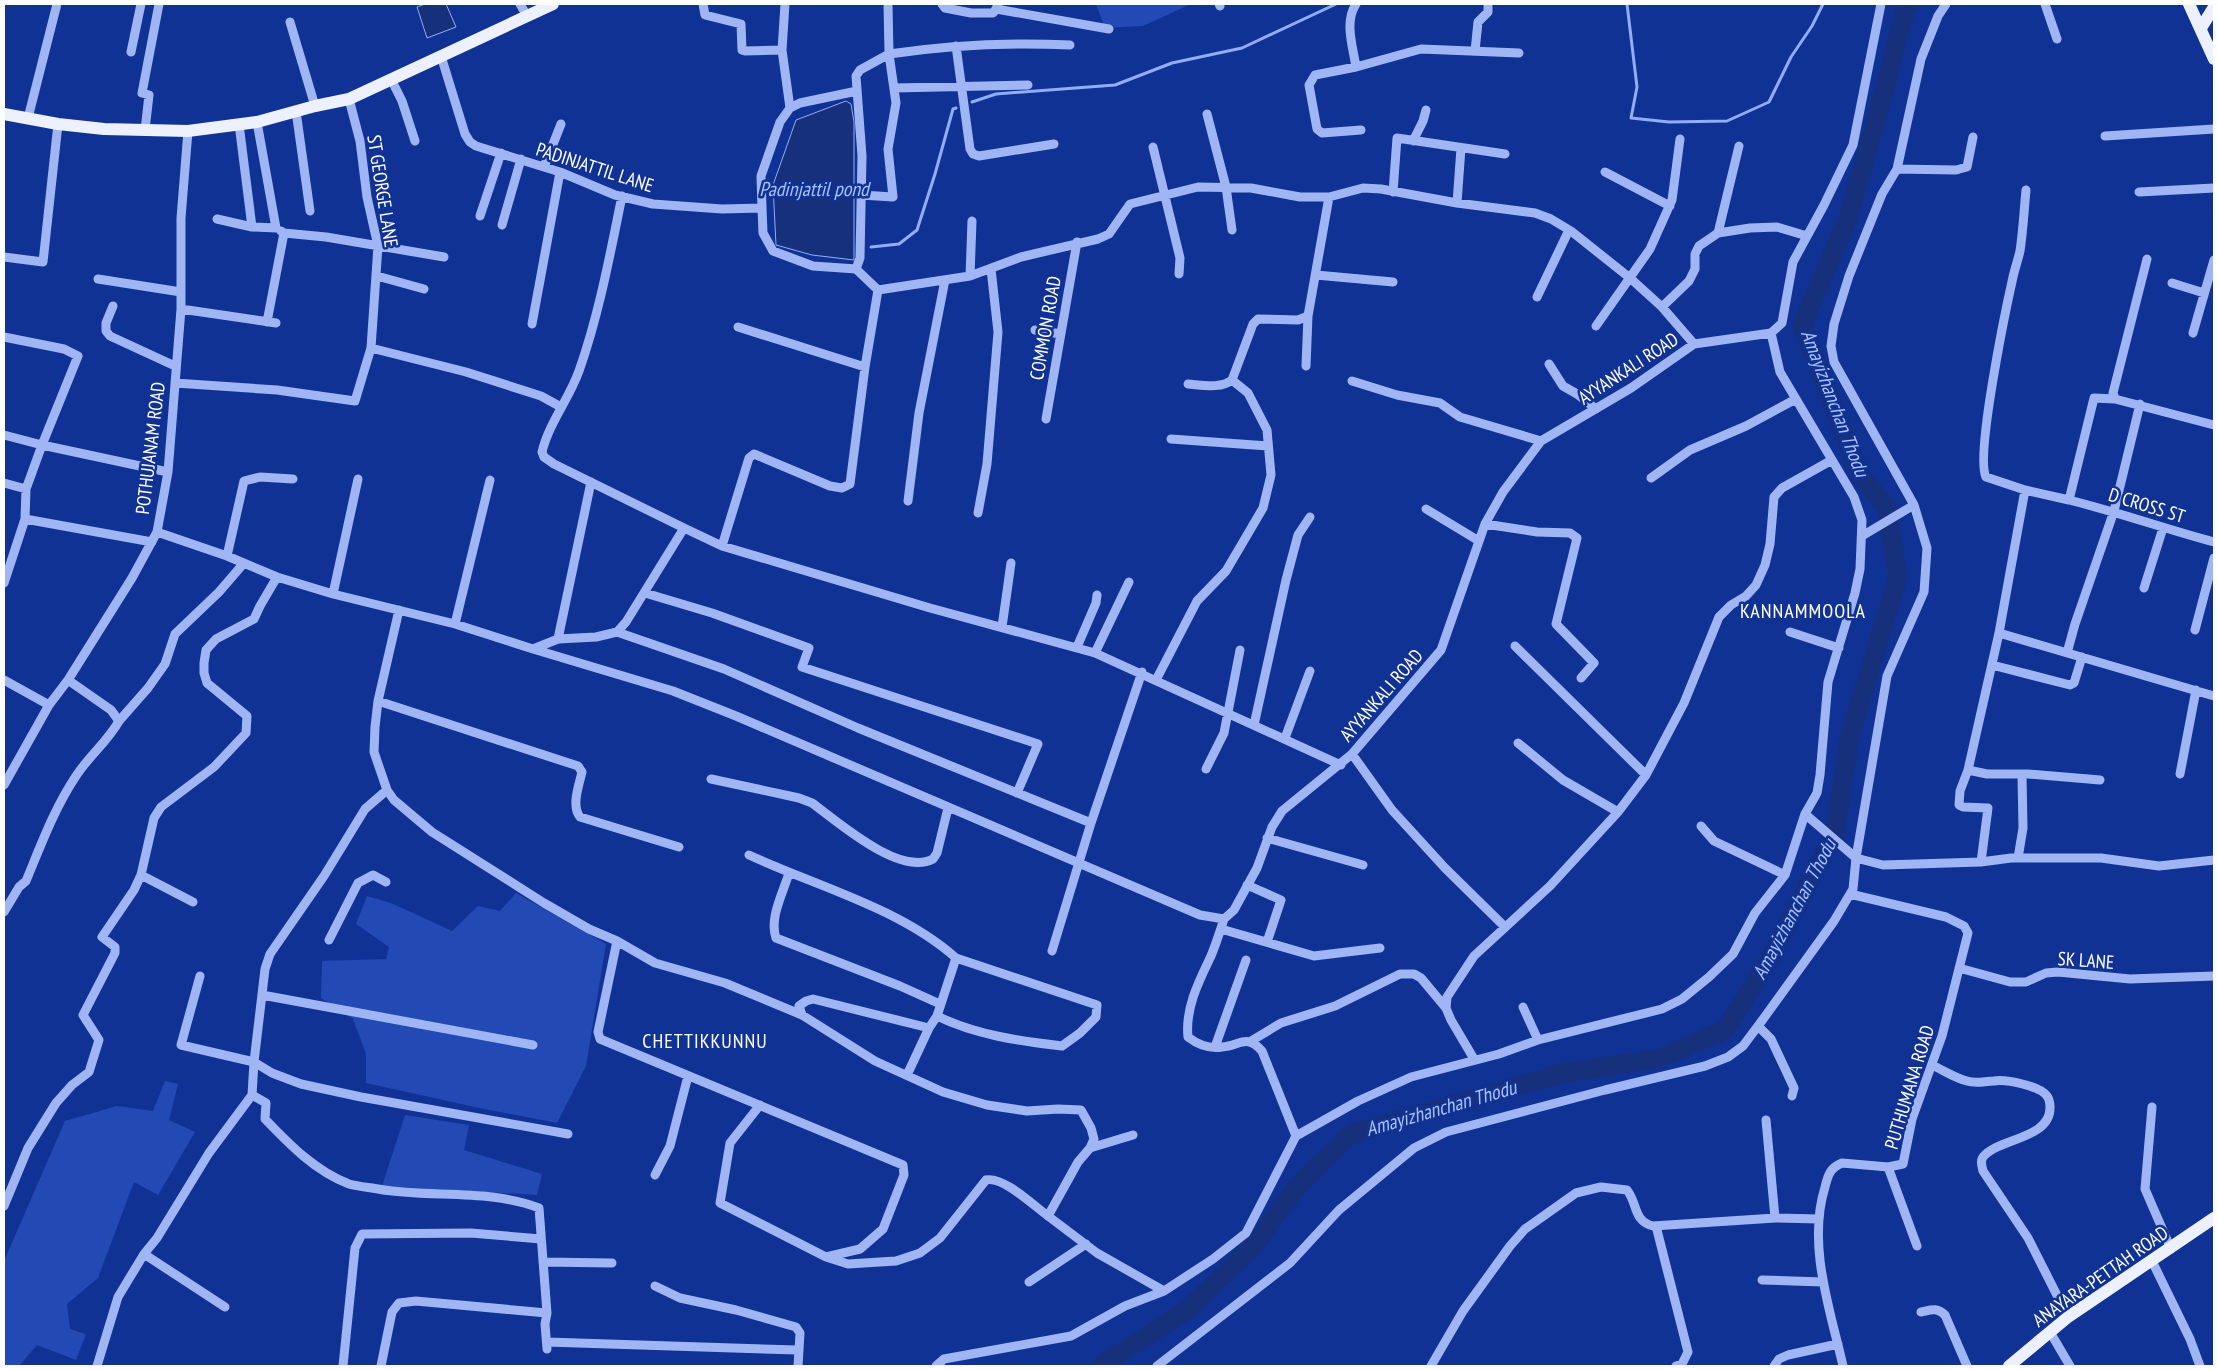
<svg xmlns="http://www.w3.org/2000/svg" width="2218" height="1370" font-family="'PT Sans Narrow',sans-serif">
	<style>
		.green { fill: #2349b5 }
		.water { fill: #17307c; stroke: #91adf7 }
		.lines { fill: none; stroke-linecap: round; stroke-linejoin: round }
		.stream { stroke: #91adf7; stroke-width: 3 }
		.river { stroke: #17307c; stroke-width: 19 }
		.minor { stroke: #a0b6f4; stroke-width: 9 }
		.major { stroke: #ecf0ff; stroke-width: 12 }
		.labels { text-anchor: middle; stroke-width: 5; stroke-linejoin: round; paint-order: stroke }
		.street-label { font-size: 19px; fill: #fff; stroke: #113295 }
		.water-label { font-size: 20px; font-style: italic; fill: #acc1fa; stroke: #113295 }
		.neighbourhood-label { font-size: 20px; letter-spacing: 1px; fill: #fff; stroke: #113295 }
	</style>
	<rect width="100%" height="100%" fill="#113295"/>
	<path class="green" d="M 1096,4 L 1185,4 L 1189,5 L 1143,26 L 1105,28 Z
		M 516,893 L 606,944 L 586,1066 L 557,1123 L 484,1109 L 366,1083 L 366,1054 L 353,1019 L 321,998 L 322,961 L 386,959 L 389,947 L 356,924 L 367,896 L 391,903 L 452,931 L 478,906 L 500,911 Z
		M 165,1081 L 178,1084 L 169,1120 L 195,1132 L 158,1195 L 134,1182 L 98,1278 L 67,1304 L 70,1329 L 86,1334 L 76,1360 L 37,1345 L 19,1366 L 4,1366 L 4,1261 L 65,1121 L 117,1106 L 153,1111 Z
		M 405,1115 L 469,1125 L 464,1150 L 542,1174 L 537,1195 L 382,1186 Z"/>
	<path class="water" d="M 425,4 L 446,4 L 456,27 L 427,38 L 417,7 Z
		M 846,101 L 851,104 L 854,122 L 854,260 L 812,255 L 776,245 L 773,185 L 796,120 Z"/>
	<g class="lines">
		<path class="stream" d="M 1627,4 L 1637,87 L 1631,118 L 1669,122 L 1727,121 L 1769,102 L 1791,57 L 1812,26 L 1823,4
			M 972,102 L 996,94 L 1115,85 L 1172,63 L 1242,48 L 1336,4
			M 871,247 L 899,244 L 917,230 L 935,174 L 953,109 L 956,108"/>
		<path class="river" d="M 1100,1366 L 1186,1311 L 1254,1246 L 1295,1189 L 1351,1134 L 1559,1074 L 1660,1058 L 1725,1030 L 1769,960 L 1835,833 L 1850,735 L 1898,577 L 1887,508 L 1860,475 L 1802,325 L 1848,218 L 1884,92 L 1903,17 L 1910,4"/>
		<path class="minor" d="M 520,4 L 527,16
			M 703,4 L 705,15 L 741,24 L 742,50 L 745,51 L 782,50 L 785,4
			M 942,4 L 945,8 L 971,13 L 993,13 L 996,9
			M 998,4 L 996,9 L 1109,29
			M 1219,4 L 1220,6
			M 1356,4 C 1344,22 1353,47 1356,67
			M 2045,4 L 2057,39
			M 290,22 L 315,106
			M 956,46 L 970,149 L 973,154 L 979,156 L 1054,144
			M 782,50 L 790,108
			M 1475,51 L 1478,22 L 1488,12 L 1488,4
			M 131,52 L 141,4
			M 441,56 L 465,134 L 470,142 L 476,146 L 560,172 L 615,195 L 653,204 L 722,209 L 762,208 L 763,233 L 773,251 L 813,266 L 856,269
			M 391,79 L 402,101 L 415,141
			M 894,88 L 1028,85
			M 296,111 L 310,211
			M 1207,114 L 1226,187 L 1232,230
			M 28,118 L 57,4
			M 239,124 L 252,227
			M 145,130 L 149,95 L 142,93 L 159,4
			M 1361,130 L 1322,133 L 1317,129 L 1309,85 L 1315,75 L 1356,67 L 1421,49 L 1519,53
			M 2105,136 L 2214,129
			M 1413,141 L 1423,121 L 1426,110
			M 1153,147 L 1180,258 L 1179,274
			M 544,167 L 561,124
			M 1897,169 L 1956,170 L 1967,167 L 1973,137
			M 1605,172 L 1670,206
			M 1393,192 L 1397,138 L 1505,154
			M 2139,192 L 2214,188
			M 861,195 L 893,197 L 888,149 L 896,103 L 889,54 C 949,45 1009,42 1070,45
			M 622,196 C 610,255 599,314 579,371 C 569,399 549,423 542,452 L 544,457 L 554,464 L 684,528
			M 1457,203 L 1461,148
			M 762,208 L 761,176 L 780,122 L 790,108 L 800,103 L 857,91
			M 480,216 L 501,153
			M 217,219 L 252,227 L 276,228 L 257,122
			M 502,225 L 521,159
			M 284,233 L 326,237 L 444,257
			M 1718,233 L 1750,228 L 1777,227 L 1807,236
			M 4,257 L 43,262 L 58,124
			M 2147,259 L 2113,393 L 2115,399 L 2214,425
			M 856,269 L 878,290 L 970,276 L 1021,257 L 1098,239 L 1109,234 L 1130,204 L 1198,187 L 1251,188 L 1300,197 L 1329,197 L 1363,188 L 1381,189 L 1457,203 L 1535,213 L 1551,219 L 1571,231 L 1630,278 L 1662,307 L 1694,344
			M 856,269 L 860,258 L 862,156 L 856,76 L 860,70 L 889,54 L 888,4
			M 1316,275 L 1393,282
			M 377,276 L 424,289
			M 970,276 L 972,221
			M 98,279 L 181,292
			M 2172,283 L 2204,293
			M 1537,297 L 1569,230
			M 113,306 L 106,323 L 106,331 L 110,336 L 175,366
			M 1662,307 L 1689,281 L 1695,269 L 1695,254 L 1699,246 L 1718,233 L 1739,146
			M 181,309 L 276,323
			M 267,322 L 284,233 L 281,231
			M 532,324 L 560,172
			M 1596,326 L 1650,249 L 1672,200 L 1680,139
			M 738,327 L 865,367
			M 1035,330 L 1061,334
			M 2193,333 L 2214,260
			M 4,337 L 64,349 L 78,356 L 42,445 L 168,472
			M 371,348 L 466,372 L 541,396 L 561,407
			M 1549,364 L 1563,386 L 1577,394 L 1596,409
			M 1306,366 L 1308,316
			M 1352,381 L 1397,395 L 1440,403 L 1460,417 L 1541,441
			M 175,383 L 277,390 L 355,401 L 371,348 L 378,246 L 367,197 L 360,141 L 349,99
			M 1188,384 C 1202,385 1221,389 1232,380 L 1253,324 L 1258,319 L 1298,320 L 1308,316 L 1329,197
			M 1046,419 L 1077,242
			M 4,435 L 42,445 L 26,489 L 25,519 L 4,583
			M 1171,439 L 1268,446
			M 1651,478 L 1690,450 L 1746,426 L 1796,399
			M 4,483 L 26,489
			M 2025,490 L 1986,477 C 1975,457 2006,308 2013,277 C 2015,268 2018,260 2020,251 C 2023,231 2024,211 2026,190
			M 2069,500 C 2118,512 2165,529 2214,542
			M 908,501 L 919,413 L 945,280
			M 1426,509 L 1479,541
			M 978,513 L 987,464 L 998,332 L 991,269
			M 25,519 L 152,542
			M 1485,524 L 1537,532 L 1570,533 L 1577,538 L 1556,624 L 1594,663 L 1581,678
			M 157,532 L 227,556 L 277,577 L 333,594 L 455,624 L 533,649 L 558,639 L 596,637 L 617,632 L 626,622 L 684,528 L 722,546 L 930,608 L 1095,653 L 1341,765
			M 1862,536 L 1914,505
			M 722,546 L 749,458 L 754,454 L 830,486 L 842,488 L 850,484 L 865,367 L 878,290
			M 227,556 L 244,481 L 260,477 L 293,479
			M 2144,588 L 2163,528
			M 645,593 L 712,613 L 809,648 L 802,667 L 1038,744 L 1017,793
			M 333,594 L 358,479
			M 399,610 L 378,701 L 375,727 L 374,752 L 387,790 L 394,800 L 432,832 L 544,903 L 589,929 L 617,941 L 655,963 L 725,983 L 802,1015 L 875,1061 L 943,1092 L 987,1105 L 1027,1111 L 1058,1109 L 1081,1110 L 1091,1128 L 1094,1139 L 1090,1148 L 1078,1162 L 1048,1216 L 1097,1253 L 1164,1291
			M 455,624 L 490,480
			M 1002,627 L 1011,563
			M 2195,630 L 2214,558
			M 617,632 L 724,669 L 858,728 L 1091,823
			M 1790,632 L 1839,648
			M 1999,633 L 2214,696
			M 558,639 L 591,482
			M 1515,646 L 1646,775
			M 1077,647 L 1096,603 L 1097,595
			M 533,649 L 673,691 L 736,716 L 1200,915 L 1224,919 L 1234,910 L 1257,868 L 1272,827 L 1282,811 L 1352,754 L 1441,650 L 1485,524 L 1503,492 L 1541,441 L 1631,388 L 1694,344 L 1771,333 L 1782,323 L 1793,262 L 1824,205 L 1853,145 L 1881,4
			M 1095,653 L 1129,582
			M 2067,653 L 2075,624 L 2114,511 L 2140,404
			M 1992,665 L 2070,685 L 2074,683 L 2082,657
			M 4,680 L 49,705
			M 1156,680 L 1197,601 L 1226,571 L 1263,508 L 1271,475 L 1267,430 L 1248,393 L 1232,380
			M 378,701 L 578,766 L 582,772 C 579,785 571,806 580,817 L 679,847
			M 119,721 L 148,688 L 165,664 L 175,634 L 219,592 L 244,563
			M 1254,725 L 1286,580 L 1298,535 L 1310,517
			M 1285,738 L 1310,671
			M 1518,743 L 1563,780 L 1618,812
			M 1352,754 L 1392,810 L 1445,868 L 1505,927
			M 1206,769 L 1224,733 L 1240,650
			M 1968,770 L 1987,774 L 2028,774 L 2100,780
			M 2180,774 L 2196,690
			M 711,779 L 799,798 L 812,803 C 838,822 900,877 933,859 L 937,853 L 948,808
			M 4,785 L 49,705 L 68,680 L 132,578 L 157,532 L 168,472 L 181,309 L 181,218 L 188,131
			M 387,790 L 365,809 L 324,876 L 270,954 L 265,969 L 254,1062 L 252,1095 L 266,1103 L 265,1119 C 289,1144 315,1171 349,1184 C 356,1186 365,1187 372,1188 C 426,1199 488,1188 539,1208 L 547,1313 L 545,1324 L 547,1349
			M 1805,814 L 1856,858 L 1883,865 L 1981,862 L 2011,858 L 2101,858 L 2159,866 L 2214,860
			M 1701,826 L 1714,841 L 1785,875
			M 1267,838 L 1363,865
			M 749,855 C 816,886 900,908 956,958
			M 2018,858 L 2023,828 L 2022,775
			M 1981,862 L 1988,808 L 1963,807 L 1959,805 L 1960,791 L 1968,770 L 1999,633 L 2025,490 L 2069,500 L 2094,398 L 2115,399
			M 789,873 C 783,893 769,918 776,938 L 900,986 L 940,1004
			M 141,875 L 193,902
			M 1247,885 L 1281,900 L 1267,942
			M 4,912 L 19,887 L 26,881 C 41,845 54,809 76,776 C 89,756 108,741 119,721 L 111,710 L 68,680
			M 1224,919 C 1220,931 1216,944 1211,956 C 1199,981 1185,1008 1188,1037 C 1197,1044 1209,1049 1222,1047 C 1240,1046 1246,1033 1262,1051 L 1296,1136
			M 1221,929 L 1314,956 L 1380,948
			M 329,940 L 358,883 L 373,875 L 386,882
			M 617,941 L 598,1032 L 600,1039 L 903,1165 L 904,1175 L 883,1229 L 860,1249 L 826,1257 L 720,1203 L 730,1143 L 760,1105
			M 1052,951 L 1091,823 L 1142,672
			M 1959,968 L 2010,982 L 2026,982 L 2046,973 L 2058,972 L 2130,979 L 2214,976
			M 200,976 L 181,1045 L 254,1062 L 272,1073 L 301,1084 L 361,1097 L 568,1134
			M 262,995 L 533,1045
			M 1523,1007 L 1538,1040
			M 802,1015 L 799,1006 L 806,1001 L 813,999 L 929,1028 L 937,1016 C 976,1035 1019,1041 1062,1046 L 1080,1033 L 1096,1017 L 1097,1005 L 956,958 L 937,1016
			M 1758,1026 L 1771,1039 L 1794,1088 L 1792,1096
			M 1251,1041 L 1281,1023 L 1335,1006 L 1400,974 L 1414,974 L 1421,978 L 1446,1008
			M 1215,1047 L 1246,960
			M 1474,1059 L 1451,1020 L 1446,1008 L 1447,997 L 1474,956 L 1550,886 L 1618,812 L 1646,775 L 1684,703 L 1719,617 L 1731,605 L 1746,596 L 1756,585 L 1765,565 L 1770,544 L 1774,497 L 1782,488 L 1832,460
			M 1932,1065 C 1943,1070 1955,1078 1967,1081 C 1976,1084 1985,1081 1994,1081 C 2006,1079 2040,1086 2047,1096 C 2050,1100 2050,1103 2050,1107 C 2051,1139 1998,1138 1983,1157 C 1980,1161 1982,1166 1983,1171 L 2028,1238 L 2068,1317
			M 907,1075 L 929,1028
			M 2152,1107 L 2145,1189 L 2171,1249
			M 1766,1120 L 1775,1218
			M 1090,1148 L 1133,1135
			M 1888,1167 L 1917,1246
			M 655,1175 L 670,1146 L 688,1076
			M 4,1206 L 28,1148 L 56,1103 L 72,1085 L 89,1072 L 99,1040 L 83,1015 L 115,953 L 115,947 L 102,937 L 134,890 L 141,875 L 154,818 L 161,807 L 214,767 L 246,733 L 247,716 L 207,683 L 204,673 L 204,663 L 206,650 L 216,639 L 254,619 L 260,606 L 277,577
			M 1656,1226 L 1688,1352 L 1682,1364 L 1676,1366
			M 144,1254 L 225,1307
			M 826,1257 L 848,1264 L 896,1261 L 920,1253 L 940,1238 L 986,1180 C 1003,1176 1033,1205 1048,1216
			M 2152,1261 L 2190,1339 L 2200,1366
			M 543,1262 L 612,1263
			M 1762,1280 L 1823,1282
			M 1029,1282 L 1086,1244
			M 655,1286 L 680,1298 L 736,1310 L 796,1327 L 800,1333 L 798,1366
			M 1921,1312 C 1931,1310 1937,1307 1945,1315 L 1967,1366
			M 2050,1332 L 2070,1366
			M 547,1346 L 547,1342 L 797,1350
			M 97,1366 L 118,1297 L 144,1254 L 157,1238 L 209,1153 L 252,1095
			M 343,1366 L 355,1248 L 362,1234 L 471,1233 L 541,1239
			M 381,1366 L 392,1312 L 399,1303 L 416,1301 L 547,1313
			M 936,1366 L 944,1359 L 1071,1336 L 1125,1306 L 1164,1291 L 1213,1259 L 1246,1233 L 1296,1136 L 1358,1101 L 1411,1077 L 1499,1054 L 1538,1040 L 1662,1009 L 1682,999 L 1709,977 L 1733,954 L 1755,913 L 1785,875 L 1805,814 L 1817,793 L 1820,775 L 1828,682 L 1855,593 L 1860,569 L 1862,520 L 1854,497 L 1780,372 L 1771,333
			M 1157,1366 L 1290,1263 L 1339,1210 L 1414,1148 L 1446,1132 L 1605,1090 L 1705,1066 L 1728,1057 L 1743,1046 L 1761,1022 L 1834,921 L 1853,889 L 1856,858 L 1887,676 L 1924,592 L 1927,548 L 1914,505 L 1834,362 L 1831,346 L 1834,324 L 1849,276 L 1882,194 L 1897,169 L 1921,59 L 1938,16 L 1946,4
			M 1431,1366 L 1463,1311 L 1510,1246 L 1525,1229 L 1576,1193 L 1601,1187 L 1627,1190 C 1638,1204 1633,1221 1653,1226 L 1775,1218 L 1818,1219
			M 1774,1366 L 1779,1359 L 1788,1355 L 1838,1344
			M 1843,1366 C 1830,1309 1807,1245 1825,1187 C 1828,1175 1830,1168 1842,1163 L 1888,1167 L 1903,1164 L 1912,1119 L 1942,1036 L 1968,933 L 1964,926 L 1946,917 L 1850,894"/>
		<path class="major" d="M 2189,4 L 2214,59
			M 2201,28 L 2214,7
			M 4,114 L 58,124 L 104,129 L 188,131 L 257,122 L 315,106 L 349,99 L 553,4
			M 2009,1366 L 2068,1317 L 2214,1218"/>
	</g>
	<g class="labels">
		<g class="street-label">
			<text transform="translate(595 167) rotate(18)" y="7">PADINJATTIL LANE</text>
			<text transform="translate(383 191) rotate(81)" y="7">ST GEORGE LANE</text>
			<text transform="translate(1045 328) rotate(-80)" y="7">COMMON ROAD</text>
			<text transform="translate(1628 368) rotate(-33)" y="7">AYYANKALI ROAD</text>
			<text transform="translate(150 448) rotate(-83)" y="7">POTHUJANAM ROAD</text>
			<text transform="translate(2147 505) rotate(17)" y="7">D CROSS ST</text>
			<text transform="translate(1381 695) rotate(-49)" y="7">AYYANKALI ROAD</text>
			<text transform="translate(2086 960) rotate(4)" y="7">SK LANE</text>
			<text transform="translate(1909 1087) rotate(-73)" y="7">PUTHUMANA ROAD</text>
			<text transform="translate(2100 1276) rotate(-35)" y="7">ANAYARA-PETTAH ROAD</text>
		</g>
		<g class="water-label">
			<text x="814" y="196">Padinjattil pond</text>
			<text transform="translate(1835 403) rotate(69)" y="7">Amayizhanchan Thodu</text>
			<text transform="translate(1794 909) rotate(-62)" y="7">Amayizhanchan Thodu</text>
			<text transform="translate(1441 1108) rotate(-16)" y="7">Amayizhanchan Thodu</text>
		</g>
		<g class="neighbourhood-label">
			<text x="1803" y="618">KANNAMMOOLA</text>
			<text x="705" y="1048">CHETTIKKUNNU</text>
		</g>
	</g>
	<rect width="2218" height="1370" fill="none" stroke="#ffffff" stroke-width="10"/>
</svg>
